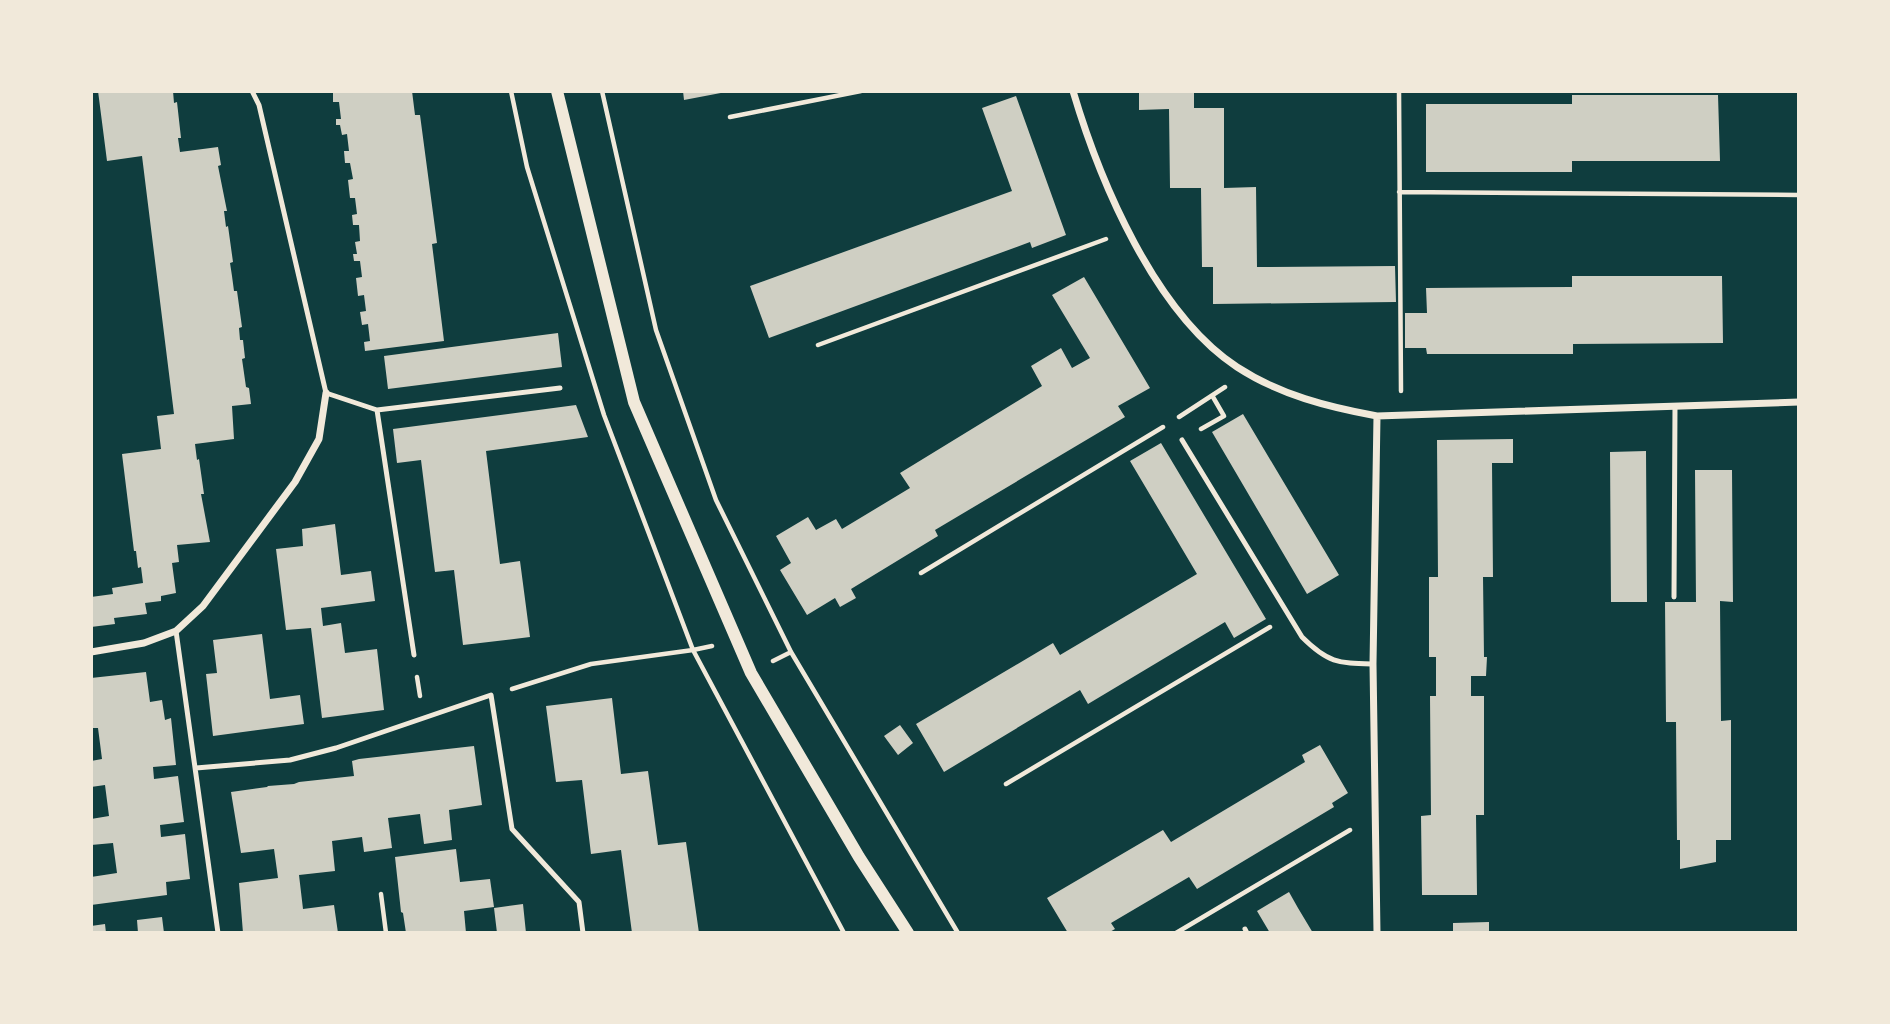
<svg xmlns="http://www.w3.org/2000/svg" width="1890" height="1024" font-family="'Asap Condensed',sans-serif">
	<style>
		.building { fill: #cfcfc3 }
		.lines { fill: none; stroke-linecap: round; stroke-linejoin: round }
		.path { stroke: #f1e9da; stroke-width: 4.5 }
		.service { stroke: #f1e9da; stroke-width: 5 }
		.minor { stroke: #f1e9da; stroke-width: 7 }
		.tertiary { stroke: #f1e9da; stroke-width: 12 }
	</style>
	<rect width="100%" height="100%" fill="#0f3d3e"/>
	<path class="building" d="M 98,91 L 173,91 L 174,103 L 177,102 L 181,138 L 178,138 L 180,152 L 218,147 L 221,165 L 218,166 L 227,211 L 224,211 L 226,227 L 228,226 L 233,262 L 230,263 L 232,276 L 234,291 L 237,291 L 242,327 L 239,328 L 240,340 L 243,340 L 245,358 L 242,359 L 246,387 L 249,388 L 251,404 L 232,406 L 234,439 L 195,444 L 197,460 L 199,459 L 204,494 L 201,494 L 210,542 L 177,545 L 179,562 L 172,563 L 176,593 L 161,596 L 161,601 L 145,603 L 147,614 L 114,618 L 115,624 L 91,627 L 91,597 L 113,594 L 112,588 L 143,583 L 141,567 L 138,568 L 136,551 L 134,551 L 122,454 L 161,449 L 157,416 L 174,414 L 142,156 L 107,161 Z
		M 333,91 L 412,91 L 415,115 L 420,115 L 437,243 L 432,244 L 444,341 L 365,351 L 364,342 L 370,341 L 368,324 L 362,325 L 360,312 L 366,311 L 364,295 L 358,296 L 356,278 L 362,277 L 360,261 L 354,261 L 353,254 L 357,254 L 355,242 L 360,241 L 359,225 L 353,225 L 352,215 L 357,214 L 355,198 L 350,198 L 348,180 L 353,179 L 350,163 L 345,163 L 344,151 L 349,151 L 347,134 L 342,135 L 340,125 L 336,125 L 336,119 L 341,119 L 339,102 L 333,102 Z
		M 683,91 L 726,91 L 726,92 L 684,100 Z
		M 1139,91 L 1194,91 L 1194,108 L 1224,108 L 1224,188 L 1256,187 L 1257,267 L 1395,266 L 1396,302 L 1213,304 L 1213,267 L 1202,267 L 1201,188 L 1170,188 L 1169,109 L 1139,110 Z
		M 1572,95 L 1718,95 L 1720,161 L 1572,161 L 1572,172 L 1426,172 L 1426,104 L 1572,104 Z
		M 1016,96 L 1066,235 L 1032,248 L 1030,242 L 769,338 L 750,286 L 1012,191 L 982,108 Z
		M 1572,276 L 1722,276 L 1723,343 L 1573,344 L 1573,354 L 1427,354 L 1426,348 L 1405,348 L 1405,313 L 1427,313 L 1426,288 L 1572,287 Z
		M 1084,277 L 1150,388 L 1118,406 L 1125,417 L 935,530 L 938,536 L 851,589 L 856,598 L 840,607 L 835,598 L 807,615 L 780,570 L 791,563 L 776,536 L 808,517 L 816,530 L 836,519 L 842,529 L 910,488 L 900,473 L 1042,386 L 1031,366 L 1061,348 L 1072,368 L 1090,358 L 1052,295 Z
		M 558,333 L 562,367 L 388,389 L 384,356 Z
		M 576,405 L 588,437 L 486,451 L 500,564 L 520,561 L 530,637 L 463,645 L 454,570 L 435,572 L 421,460 L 397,463 L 393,429 Z
		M 1243,414 L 1339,575 L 1307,594 L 1212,432 Z
		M 1513,439 L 1513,463 L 1492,463 L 1493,577 L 1483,577 L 1484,657 L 1487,657 L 1486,676 L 1471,676 L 1471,696 L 1484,696 L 1484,815 L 1476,815 L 1477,895 L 1422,895 L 1421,816 L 1431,815 L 1430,696 L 1436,696 L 1436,657 L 1429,657 L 1429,577 L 1438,577 L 1437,440 Z
		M 1161,443 L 1266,619 L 1234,638 L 1225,622 L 1088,704 L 1080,690 L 944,772 L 916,724 L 1053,643 L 1060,655 L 1197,574 L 1130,461 Z
		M 1646,451 L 1647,602 L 1611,602 L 1610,452 Z
		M 1695,470 L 1732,470 L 1733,602 L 1720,601 L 1721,721 L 1731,720 L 1731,840 L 1716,840 L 1716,862 L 1680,869 L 1680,840 L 1677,840 L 1676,722 L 1666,722 L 1665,602 L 1696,602 Z
		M 335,524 L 341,575 L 371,571 L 375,601 L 321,608 L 323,626 L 341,623 L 345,653 L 377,649 L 384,710 L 322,718 L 311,628 L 286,630 L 276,549 L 303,546 L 302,529 Z
		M 262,634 L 270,699 L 300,695 L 304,724 L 213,736 L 206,674 L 217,673 L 213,640 Z
		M 146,672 L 150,702 L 162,700 L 165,720 L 171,718 L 176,765 L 153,767 L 154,779 L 178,776 L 184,822 L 160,825 L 161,837 L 185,834 L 190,879 L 166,882 L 167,895 L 91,905 L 91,877 L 117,873 L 113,843 L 91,845 L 91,819 L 109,816 L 105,785 L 91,787 L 91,761 L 102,759 L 98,728 L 91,728 L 91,678 Z
		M 612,698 L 621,774 L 648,771 L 658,845 L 686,842 L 699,933 L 632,933 L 621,850 L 591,854 L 582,780 L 556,782 L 546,706 Z
		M 900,725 L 913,743 L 898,755 L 884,736 Z
		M 1320,745 L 1348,793 L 1332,803 L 1334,807 L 1197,889 L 1189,877 L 1111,923 L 1115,929 L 1108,933 L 1068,933 L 1047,898 L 1163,830 L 1171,842 L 1305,762 L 1302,755 Z
		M 474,746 L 482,805 L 449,810 L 452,840 L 424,844 L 420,814 L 388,818 L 392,848 L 364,852 L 362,837 L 332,841 L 335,871 L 299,875 L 303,909 L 334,905 L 338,933 L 243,933 L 239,883 L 278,878 L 274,849 L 241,853 L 231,792 L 267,787 L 268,786 L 294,784 L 299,782 L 354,776 L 352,761 L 359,759 Z
		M 456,849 L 460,882 L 490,879 L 494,907 L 464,911 L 466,933 L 406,933 L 403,913 L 401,912 L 395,857 Z
		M 1289,892 L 1298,908 L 1313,933 L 1270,933 L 1257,911 Z
		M 523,904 L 526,933 L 497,933 L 494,908 Z
		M 162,917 L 164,933 L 138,933 L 137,920 Z
		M 1489,922 L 1489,933 L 1453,933 L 1453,923 Z
		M 105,924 L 106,933 L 91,933 L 91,926 Z"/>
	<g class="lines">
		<path class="path" d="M 511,91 L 527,167 L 604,415 L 693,650 L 844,933
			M 602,91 L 656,330 L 716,500 L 791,652 L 958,933
			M 1399,91 L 1401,391
			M 730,117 L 861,91
			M 1399,192 L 1799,195
			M 818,345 L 1106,239
			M 1179,417 L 1225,387
			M 1201,429 L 1224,416 L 1213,397
			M 921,573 L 1163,427
			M 773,661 L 791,652
			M 417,677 L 420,696
			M 512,689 L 591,664 L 693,650 L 712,646
			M 1006,784 L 1270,627
			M 381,894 L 386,933
			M 1176,933 L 1350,830"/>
		<path class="service" d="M 252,91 L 259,105 L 326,393 L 377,410 L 414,655
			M 377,410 L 560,388
			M 1182,440 L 1302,637 C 1328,663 1338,663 1373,664
			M 1674,597 L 1675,406
			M 176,631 L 218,933
			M 196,768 L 290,760 L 336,748 L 491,695 L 512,829 L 579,902 L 583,933
			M 1245,929 L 1247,933"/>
		<path class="minor" d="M 1073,91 C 1100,182 1155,313 1237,367 C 1280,395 1328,407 1377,416 L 1799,402
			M 91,652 L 144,643 L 176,631 L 203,606 L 295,482 L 319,439 L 326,393
			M 1377,933 L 1373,664 L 1377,416"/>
		<path class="tertiary" d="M 557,91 L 634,402 L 751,673 L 859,857 L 908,933"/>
	</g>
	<rect width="1890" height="1024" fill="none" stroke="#f1e9da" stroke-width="186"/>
</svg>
